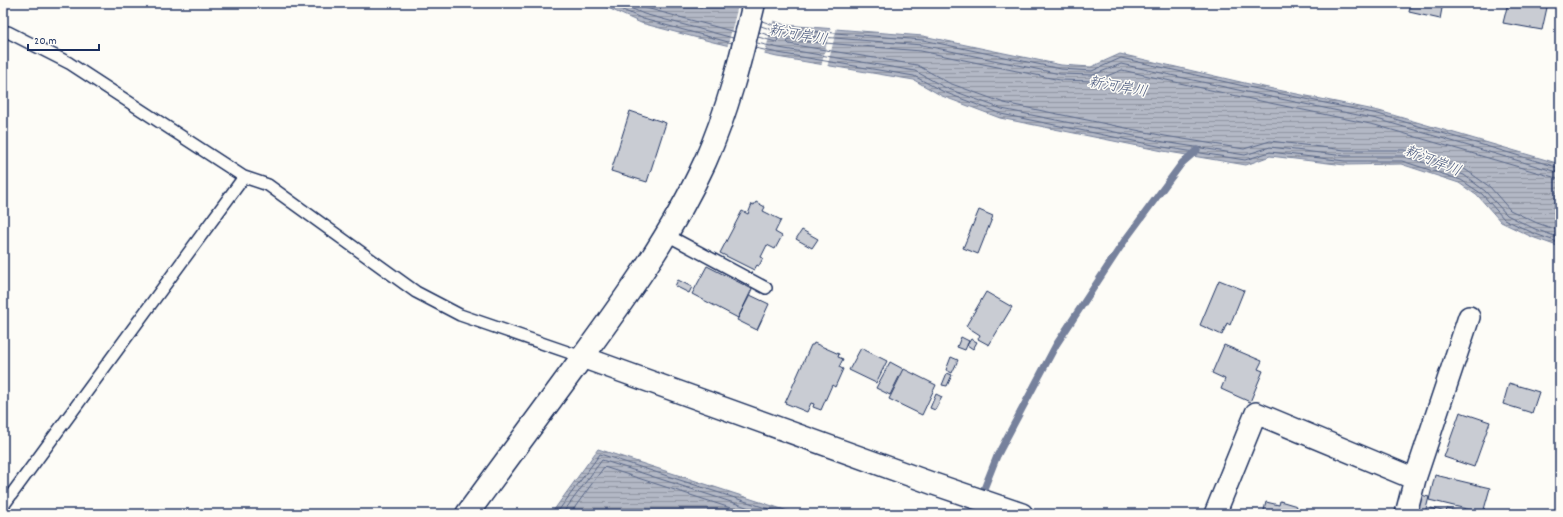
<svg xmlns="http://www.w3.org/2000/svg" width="1563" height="517" font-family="Dekko,'Klee One',sans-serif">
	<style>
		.water { fill: url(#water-rules); stroke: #76819c }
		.pier { fill: #fdfcf7 }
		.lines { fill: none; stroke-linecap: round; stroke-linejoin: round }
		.shore { stroke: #586687; stroke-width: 1 }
		.stream { stroke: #76819c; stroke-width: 7 }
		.building { fill: #c9ccd3; stroke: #1b2f5e }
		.service-casing { stroke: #1b2f5e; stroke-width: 14 }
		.minor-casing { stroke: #1b2f5e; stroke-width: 24 }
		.tertiary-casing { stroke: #1b2f5e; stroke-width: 25 }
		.service { stroke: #fdfcf7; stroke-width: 11 }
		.minor { stroke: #fdfcf7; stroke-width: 21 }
		.tertiary { stroke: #fdfcf7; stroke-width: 22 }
		.labels { text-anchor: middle; stroke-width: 3; stroke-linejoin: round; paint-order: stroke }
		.water-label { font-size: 15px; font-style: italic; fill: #49587d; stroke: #fdfcf7 }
	</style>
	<defs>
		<pattern id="water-rules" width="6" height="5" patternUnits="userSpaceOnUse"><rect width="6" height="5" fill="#b3b8c5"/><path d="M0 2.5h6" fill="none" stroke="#9196a3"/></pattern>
	</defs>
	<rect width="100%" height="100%" fill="#fdfcf7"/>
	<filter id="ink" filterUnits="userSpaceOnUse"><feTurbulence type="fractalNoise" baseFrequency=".025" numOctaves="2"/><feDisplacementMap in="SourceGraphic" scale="8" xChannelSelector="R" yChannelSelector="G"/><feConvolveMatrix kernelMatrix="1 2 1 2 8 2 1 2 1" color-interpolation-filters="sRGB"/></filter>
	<g filter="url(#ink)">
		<path class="water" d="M 597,3 L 696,3 L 699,5 L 722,3 L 785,25 L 923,36 L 1061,65 L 1091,67 L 1120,54 L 1249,84 L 1379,111 L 1560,164 L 1560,247 L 1532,237 L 1501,222 L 1479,197 L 1459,183 L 1401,164 L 1345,165 L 1270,156 L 1246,165 L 1163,151 L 1000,118 L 942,96 L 914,80 L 777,57 L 713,42 L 641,23 Z
			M 598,449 L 797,514 L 551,514 Z"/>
		<path class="pier" d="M 738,6 L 774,19 L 764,56 L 727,48 Z
			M 831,26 L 837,27 L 827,68 L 821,67 Z"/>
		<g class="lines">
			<path class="shore" d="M 607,3 L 643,19 L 732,43
				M 619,3 L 644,14 L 733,38
				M 634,3 L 646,8 L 735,32
				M 762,21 L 785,29 L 923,40 L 1061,69 L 1092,71 L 1121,58 L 1248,87 L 1378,114 L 1560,168
				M 761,26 L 784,34 L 922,45 L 1060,74 L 1093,75 L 1121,64 L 1247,92 L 1377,119 L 1560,173
				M 758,37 L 776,42 L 778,40 L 777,38 L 759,32
				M 757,43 L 779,48 L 915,71 L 946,88 L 1002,109 L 1164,142 L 1245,155 L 1270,147 L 1345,156 L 1403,156 L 1464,175 L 1485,191 L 1507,215 L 1535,229 L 1560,238
				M 755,48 L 778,53 L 914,76 L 944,92 L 1001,114 L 1163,147 L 1245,160 L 1270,152 L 1345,161 L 1402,161 L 1461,180 L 1482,194 L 1504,219 L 1533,233 L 1560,243
				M 1560,179 L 1375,125 L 1246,98 L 1122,70 L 1094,81 L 1060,80 L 921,51 L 789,40 L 787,42 L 789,44 L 917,65 L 949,83 L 1004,103 L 1165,136 L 1244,149 L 1270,141 L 1345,150 L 1404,150 L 1466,170 L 1490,187 L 1510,210 L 1537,223 L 1560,231
				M 556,514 L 600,454 L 784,514
				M 562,514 L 602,460 L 768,514
				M 570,514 L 604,467 L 749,514"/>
			<path class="stream" d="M 974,514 L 997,456 L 1056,345 L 1125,240 L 1182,163 L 1197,150"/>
		</g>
		<path class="building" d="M 1411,3 L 1443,3 L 1440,19 L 1409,12 Z
			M 1508,3 L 1548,3 L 1542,30 L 1503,23 Z
			M 630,111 L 666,123 L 647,182 L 611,171 Z
			M 756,202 L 765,207 L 763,211 L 781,220 L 775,232 L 782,236 L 775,249 L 767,245 L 761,257 L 763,258 L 759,266 L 757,265 L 754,270 L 720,253 L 742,211 L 748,214 L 752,204 L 754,205 Z
			M 979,210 L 993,216 L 978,254 L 963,248 Z
			M 802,230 L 818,239 L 812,248 L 796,239 Z
			M 707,266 L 752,289 L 738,318 L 692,294 Z
			M 678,280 L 692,287 L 689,293 L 675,286 Z
			M 1219,280 L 1244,290 L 1230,325 L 1227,323 L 1222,335 L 1200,325 Z
			M 986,292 L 1012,307 L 989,345 L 978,339 L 980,335 L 966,326 Z
			M 750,295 L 769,304 L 757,330 L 737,320 Z
			M 961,337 L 969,341 L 965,350 L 957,347 Z
			M 971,339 L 977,342 L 973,349 L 967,345 Z
			M 814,343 L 839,354 L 838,357 L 843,359 L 839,367 L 843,369 L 835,387 L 832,385 L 821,410 L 813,407 L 814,404 L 811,403 L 807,412 L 785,403 L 811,345 L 813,345 Z
			M 1224,345 L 1262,361 L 1258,369 L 1263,371 L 1250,402 L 1221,389 L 1225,379 L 1212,373 Z
			M 861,348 L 887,361 L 876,383 L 849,370 Z
			M 951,357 L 958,360 L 952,373 L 946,370 Z
			M 890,362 L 903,369 L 890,395 L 876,388 Z
			M 904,369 L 936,385 L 922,415 L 889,399 Z
			M 947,373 L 952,375 L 947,386 L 942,385 Z
			M 1509,383 L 1539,392 L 1532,413 L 1503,404 Z
			M 936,394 L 942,397 L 935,410 L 930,408 Z
			M 1460,412 L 1490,422 L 1474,467 L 1444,457 Z
			M 1435,475 L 1490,488 L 1483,513 L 1429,500 Z
			M 1421,495 L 1429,497 L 1425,513 L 1417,511 Z
			M 1280,501 L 1297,506 L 1295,514 L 1263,514 L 1266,502 L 1279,505 Z
			M 1431,508 L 1446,512 L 1447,509 L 1467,514 L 1429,514 Z"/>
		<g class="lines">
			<g class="service-casing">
				<path id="service" d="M 3,33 L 8,32 L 69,63 L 244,177 L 268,185 L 416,292 L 460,315 L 582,357
					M 667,235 L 766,288
					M 3,506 L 244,177"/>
			</g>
			<g class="minor-casing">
				<path id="minor" d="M 582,357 L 934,484 L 1022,514
					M 1215,514 L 1256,413 L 1415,479
					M 1406,514 L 1415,479 L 1469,317"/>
			</g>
			<g class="tertiary-casing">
				<path id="tertiary" d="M 467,514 C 504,464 541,413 578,363 C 625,299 672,234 705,162 C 728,111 741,57 754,3"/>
			</g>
			<use href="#service" class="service"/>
			<use href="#minor" class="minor"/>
			<use href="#tertiary" class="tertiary"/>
		</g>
	</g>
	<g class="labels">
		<g class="water-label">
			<text transform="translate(798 34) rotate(10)" y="5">新河岸川</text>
			<text transform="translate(1118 86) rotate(10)" y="5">新河岸川</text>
			<text transform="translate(1433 160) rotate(22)" y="5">新河岸川</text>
		</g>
	</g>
	<rect width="1563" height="517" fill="none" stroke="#fdfcf7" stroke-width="16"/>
	<rect x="8" y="8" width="1547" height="501" fill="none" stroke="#1b2f5e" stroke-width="1.5" filter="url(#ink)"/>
	<path d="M28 44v6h71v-6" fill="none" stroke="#1b2f5e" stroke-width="2"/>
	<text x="34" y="44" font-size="12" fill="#1b2f5e" stroke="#fdfcf7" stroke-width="3" paint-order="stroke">20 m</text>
</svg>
